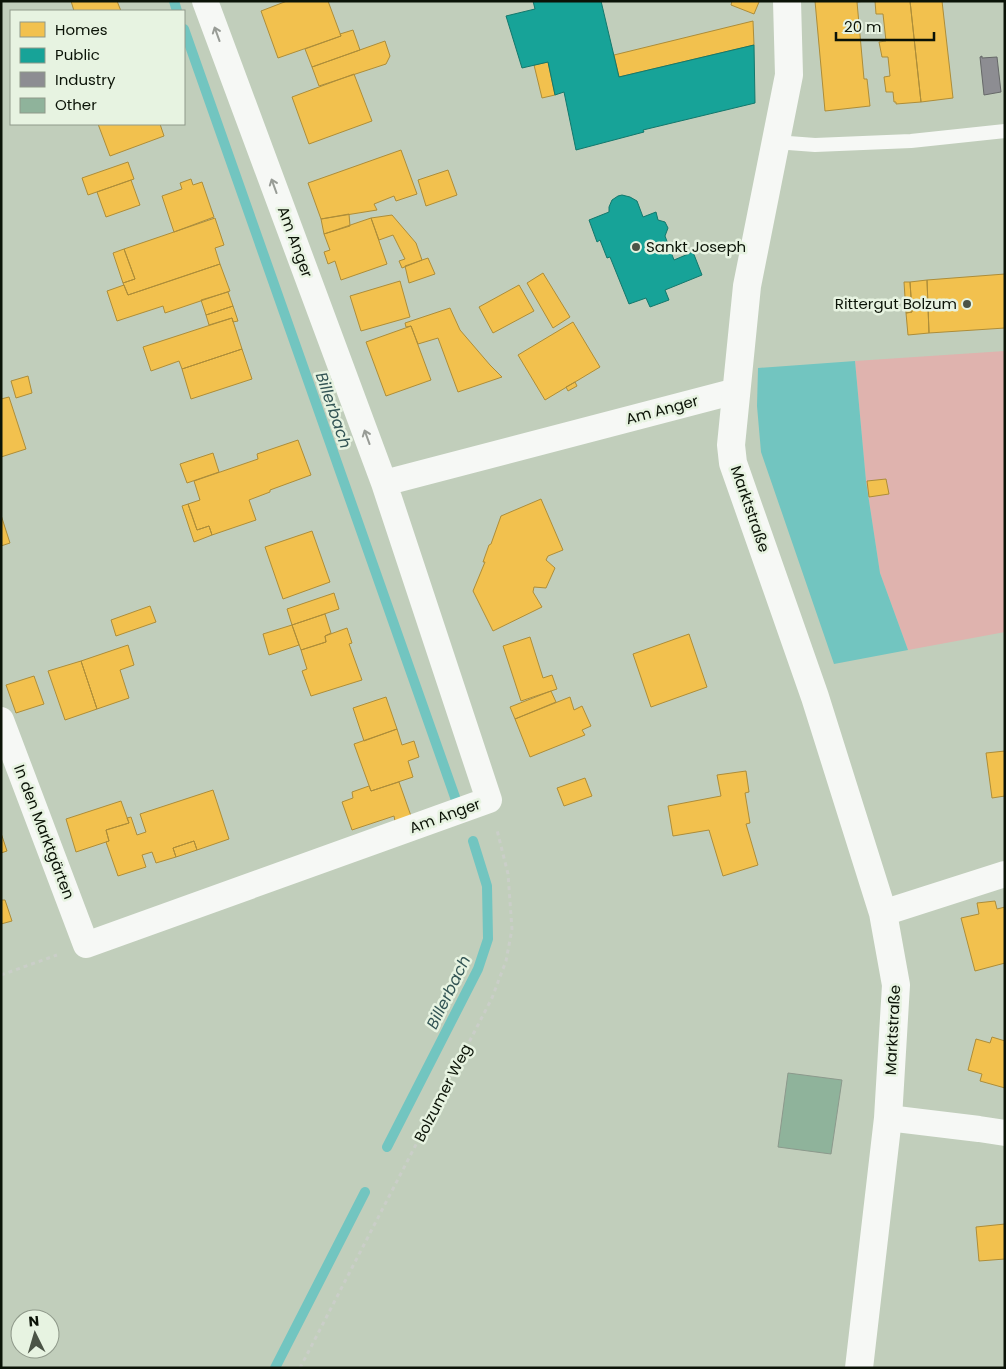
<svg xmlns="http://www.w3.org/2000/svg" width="1006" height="1369" font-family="Poppins,sans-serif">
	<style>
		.green { fill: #dfb3ae }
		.water { fill: #72c5c0 }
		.homes { fill: #f2c14e; stroke: #ad8d39 }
		.public { fill: #17a398; stroke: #13786c }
		.industry { fill: #8d8d92; stroke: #666868 }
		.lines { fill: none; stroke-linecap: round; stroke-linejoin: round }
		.stream { stroke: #72c5c0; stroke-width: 10 }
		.building { fill: #8fb39b; stroke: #8c998c }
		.path { stroke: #cacec8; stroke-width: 3; stroke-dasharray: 4 4; stroke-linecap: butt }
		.lane { stroke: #f6f8f5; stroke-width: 14 }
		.street { stroke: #f6f8f5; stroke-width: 26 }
		.secondary { stroke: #f6f8f5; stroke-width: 28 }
		.oneway { stroke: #989c96 }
		.poi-dot { fill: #4b5446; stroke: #e7f3e1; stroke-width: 2 }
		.labels { text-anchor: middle; stroke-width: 5; stroke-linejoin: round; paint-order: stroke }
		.street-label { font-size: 15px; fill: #0b1307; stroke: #e7f3e1 }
		.poi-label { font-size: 15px; fill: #0b1307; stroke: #e7f3e1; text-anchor: start }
		.water-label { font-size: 16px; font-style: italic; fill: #325454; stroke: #e7f3e1 }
	</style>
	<rect width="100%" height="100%" fill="#c1cebb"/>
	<path class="green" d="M 1005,351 L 1005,632 L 908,650 L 880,573 L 866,481 L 855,361 Z"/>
	<path class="water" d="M 855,361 L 866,481 L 880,573 L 908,650 L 834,664 L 761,452 L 757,406 L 758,368 Z"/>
	<path class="homes" d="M 71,1 L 117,1 L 121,11 L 74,11 Z
		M 287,1 L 328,1 L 341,36 L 278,58 L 261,11 Z
		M 732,1 L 758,1 L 759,2 L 754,14 L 731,5 Z
		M 815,1 L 865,1 L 857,2 L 864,79 L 867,79 L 870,106 L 825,111 Z
		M 875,1 L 910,1 L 921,102 L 896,104 L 896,102 L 894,102 L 893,92 L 886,92 L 884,77 L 890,76 L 888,57 L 882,57 L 879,42 L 886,41 L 883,14 L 876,14 Z
		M 910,1 L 942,1 L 953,98 L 921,102 Z
		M 753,21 L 754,45 L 619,77 L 614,55 Z
		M 353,30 L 360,50 L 312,67 L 305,49 L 341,36 L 340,34 Z
		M 385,41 L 390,56 L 386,64 L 319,86 L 312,67 Z
		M 548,62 L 555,95 L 542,98 L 534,65 Z
		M 354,74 L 372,121 L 309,144 L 292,97 Z
		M 98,124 L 160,124 L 164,136 L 110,156 Z
		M 401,150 L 417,194 L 396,201 L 394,196 L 374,204 L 377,210 L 321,219 L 308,183 Z
		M 128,162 L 134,179 L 88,195 L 82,178 Z
		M 448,170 L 457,195 L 426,206 L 418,180 Z
		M 191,179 L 193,185 L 202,182 L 214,217 L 174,232 L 162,196 L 182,189 L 180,183 Z
		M 131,180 L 140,205 L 106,217 L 97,192 Z
		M 349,214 L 350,226 L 324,234 L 321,219 Z
		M 392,215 L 416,243 L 422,260 L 402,268 L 399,261 L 405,259 L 393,235 L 379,240 L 371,218 Z
		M 215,218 L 224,245 L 215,248 L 220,264 L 128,295 L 123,283 L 135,279 L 124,249 Z
		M 371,218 L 387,264 L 341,280 L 335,261 L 328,264 L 324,252 L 330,250 L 324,234 Z
		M 124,249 L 135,279 L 123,283 L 113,253 Z
		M 428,258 L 435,274 L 409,283 L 405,266 Z
		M 220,264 L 230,291 L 165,313 L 163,306 L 117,321 L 107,291 L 124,285 L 128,295 Z
		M 543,273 L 570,317 L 553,328 L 527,283 Z
		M 1005,274 L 1005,328 L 929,333 L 927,280 Z
		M 927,280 L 929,333 L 908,335 L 906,313 L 912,312 L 910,282 Z
		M 400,281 L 410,317 L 361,331 L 350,296 Z
		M 904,282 L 910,282 L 912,312 L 906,313 Z
		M 519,285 L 534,311 L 493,333 L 479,307 Z
		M 228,292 L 233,306 L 206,315 L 201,300 Z
		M 233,306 L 238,321 L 233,322 L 232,318 L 209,325 L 206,315 Z
		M 450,308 L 460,330 L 490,365 L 502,377 L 458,392 L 438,338 L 418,344 L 411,326 L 406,327 L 405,323 Z
		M 232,318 L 242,349 L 182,369 L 179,361 L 151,371 L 143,347 Z
		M 573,322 L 600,367 L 545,400 L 518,355 Z
		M 411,326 L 431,380 L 386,396 L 366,342 Z
		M 242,349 L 252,379 L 191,399 L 182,369 Z
		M 28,376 L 32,393 L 16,398 L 11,381 Z
		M 575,382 L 577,386 L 568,391 L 566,387 Z
		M 9,397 L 26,449 L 1,457 L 1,399 Z
		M 298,440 L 311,475 L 270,490 L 270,492 L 249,500 L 256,520 L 212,535 L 209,526 L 197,530 L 188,504 L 200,500 L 194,481 L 258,459 L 257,454 Z
		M 213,453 L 219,472 L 187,483 L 180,464 Z
		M 886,479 L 889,494 L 869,497 L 867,481 Z
		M 541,499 L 563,550 L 548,556 L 546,560 L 555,568 L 546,588 L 534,587 L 533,592 L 542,607 L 493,631 L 473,591 L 485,562 L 483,562 L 489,545 L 491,544 L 501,516 Z
		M 188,504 L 197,530 L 209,526 L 212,535 L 194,542 L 182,506 Z
		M 1,515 L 10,543 L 1,546 Z
		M 312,531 L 330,582 L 283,599 L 265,547 Z
		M 334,593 L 339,609 L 292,625 L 287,609 Z
		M 150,606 L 156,622 L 116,636 L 111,620 Z
		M 325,614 L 331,633 L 325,636 L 326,642 L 301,650 L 292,625 Z
		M 292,625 L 299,645 L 269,655 L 263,634 Z
		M 347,628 L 352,643 L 349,644 L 362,680 L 311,696 L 302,671 L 307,669 L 301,650 L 326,642 L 325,636 Z
		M 689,634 L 707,687 L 651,707 L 633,654 Z
		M 530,637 L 543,678 L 552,675 L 557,689 L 521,701 L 503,646 Z
		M 128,645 L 134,665 L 120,670 L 129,698 L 97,709 L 81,661 Z
		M 81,661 L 97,709 L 65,720 L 48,671 Z
		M 34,676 L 44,704 L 16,713 L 6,685 Z
		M 551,691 L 556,702 L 515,719 L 510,707 Z
		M 386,697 L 397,729 L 364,741 L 353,708 Z
		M 570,697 L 574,710 L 582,706 L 591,726 L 582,730 L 585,735 L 530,757 L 515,719 Z
		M 397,729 L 402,745 L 414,741 L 419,757 L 408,761 L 413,777 L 371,791 L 354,744 Z
		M 1005,751 L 1005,796 L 992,798 L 986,753 Z
		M 746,771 L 749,792 L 745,793 L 750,823 L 746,824 L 758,865 L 723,876 L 709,830 L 673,836 L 668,806 L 721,796 L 717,775 Z
		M 585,778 L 592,796 L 564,806 L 557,788 Z
		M 399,782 L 411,816 L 395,821 L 394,816 L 352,830 L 342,802 L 353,798 L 352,792 L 369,786 L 371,791 Z
		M 213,790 L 229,839 L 197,850 L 194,841 L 173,848 L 176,857 L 156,863 L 152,852 L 142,855 L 146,867 L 118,876 L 106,842 L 109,841 L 106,830 L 129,823 L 127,818 L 131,817 L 137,835 L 146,832 L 140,814 Z
		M 121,801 L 129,823 L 106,830 L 109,841 L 76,852 L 66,819 Z
		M 1,833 L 7,851 L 1,853 Z
		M 194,841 L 197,850 L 176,857 L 173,848 Z
		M 1,900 L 5,900 L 12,921 L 1,924 Z
		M 995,901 L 997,909 L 1005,907 L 1005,963 L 975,971 L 961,918 L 979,914 L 977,903 Z
		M 992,1037 L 1005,1041 L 1005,1088 L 980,1081 L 982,1074 L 968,1070 L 976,1039 L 990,1043 Z
		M 1005,1224 L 1005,1259 L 979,1261 L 976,1227 Z"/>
	<path class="public" d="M 533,1 L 601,1 L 619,77 L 754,45 L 755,103 L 643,130 L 644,132 L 576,150 L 564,92 L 555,95 L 548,62 L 522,68 L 506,16 L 535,9 Z
		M 622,195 L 630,197 L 637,201 L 643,217 L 656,212 L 658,220 L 665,222 L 668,228 L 665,236 L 674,260 L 693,252 L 702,275 L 665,290 L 669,300 L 650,307 L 646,298 L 629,304 L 610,257 L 607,258 L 600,240 L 597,242 L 589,220 L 609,212 L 609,207 L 612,200 L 618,196 Z"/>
	<path class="industry" d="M 982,56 L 982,58 L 997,57 L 1001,92 L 984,95 L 980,57 Z"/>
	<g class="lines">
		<path class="stream" d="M 174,1 L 177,11
			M 184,29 L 456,800
			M 387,1147 L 478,969 L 488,939 L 487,886 L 473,841
			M 275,1368 L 365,1192"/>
	</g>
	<path class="building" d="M 788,1073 L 842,1080 L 831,1154 L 778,1147 Z"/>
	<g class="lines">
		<path class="path" d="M 1,975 L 57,955
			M 300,1368 L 492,998 L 506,961 L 512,929 L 508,874 L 497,830"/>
		<path class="lane" d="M 775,142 L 815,145 L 911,141 L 1005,131"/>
		<path class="street" d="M 384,483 L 736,391
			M 1,720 L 86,945 L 489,800 L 384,483 L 205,1
			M 883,913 L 1005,874
			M 888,1118 L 979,1129 L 1005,1133"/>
		<path class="secondary" d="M 787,1 L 789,75 L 747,286 L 731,445 L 733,463 L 815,697 L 883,913 L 896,985 L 888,1118 L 859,1368"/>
	</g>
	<defs><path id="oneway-shaft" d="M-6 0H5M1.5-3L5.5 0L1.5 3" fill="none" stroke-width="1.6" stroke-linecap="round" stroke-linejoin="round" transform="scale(1.25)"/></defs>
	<g class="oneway">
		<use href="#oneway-shaft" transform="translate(217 34) rotate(-110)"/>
		<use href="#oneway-shaft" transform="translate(274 186) rotate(-110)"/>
		<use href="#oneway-shaft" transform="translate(367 437) rotate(-110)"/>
	</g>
	<g class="poi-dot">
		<circle cx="636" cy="247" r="5"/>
		<circle cx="967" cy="304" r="5"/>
	</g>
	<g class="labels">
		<g class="street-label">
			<text transform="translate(295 242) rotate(70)" y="5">Am Anger</text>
			<text transform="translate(662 410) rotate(-15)" y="5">Am Anger</text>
			<text transform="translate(750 509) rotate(71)" y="5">Marktstraße</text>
			<text transform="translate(445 816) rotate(-20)" y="5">Am Anger</text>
			<text transform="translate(44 832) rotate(69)" y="5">In den Marktgärten</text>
			<text transform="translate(893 1030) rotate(-87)" y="5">Marktstraße</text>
			<text transform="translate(443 1093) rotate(-63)" y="5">Bolzumer Weg</text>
		</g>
		<g class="poi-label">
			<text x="646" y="252">Sankt Joseph</text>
			<text x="957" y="309" text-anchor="end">Rittergut Bolzum</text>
		</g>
		<g class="water-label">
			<text transform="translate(334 410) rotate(71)" y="6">Billerbach</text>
			<text transform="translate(448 992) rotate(-64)" y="6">Billerbach</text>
		</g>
	</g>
	<rect width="1006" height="1369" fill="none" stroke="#0b1307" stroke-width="5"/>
	<rect x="10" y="10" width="175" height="115" fill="#e7f3e1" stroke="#8f998a"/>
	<rect x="20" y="22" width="25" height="15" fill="#f2c14e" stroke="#8f998a"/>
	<text x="55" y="35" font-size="15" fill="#0b1307">Homes</text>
	<rect x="20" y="48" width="25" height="15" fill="#17a398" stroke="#8f998a"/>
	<text x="55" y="60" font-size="15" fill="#0b1307">Public</text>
	<rect x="20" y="72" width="25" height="15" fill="#8d8d92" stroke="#8f998a"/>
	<text x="55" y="85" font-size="15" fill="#0b1307">Industry</text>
	<rect x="20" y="98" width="25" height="15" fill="#8fb39b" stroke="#8f998a"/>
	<text x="55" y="110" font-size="15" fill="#0b1307">Other</text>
	<g transform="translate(35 1334) rotate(355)"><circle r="24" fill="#e7f3e1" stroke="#8f998a"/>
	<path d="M0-4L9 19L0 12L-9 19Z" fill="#4b5446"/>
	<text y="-8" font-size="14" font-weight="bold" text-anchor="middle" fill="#0b1307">N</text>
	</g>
	<path d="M836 32v8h98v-8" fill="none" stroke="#0b1307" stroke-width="2.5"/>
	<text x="844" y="32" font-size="15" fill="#0b1307" stroke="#e7f3e1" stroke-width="4" paint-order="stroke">20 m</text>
</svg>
